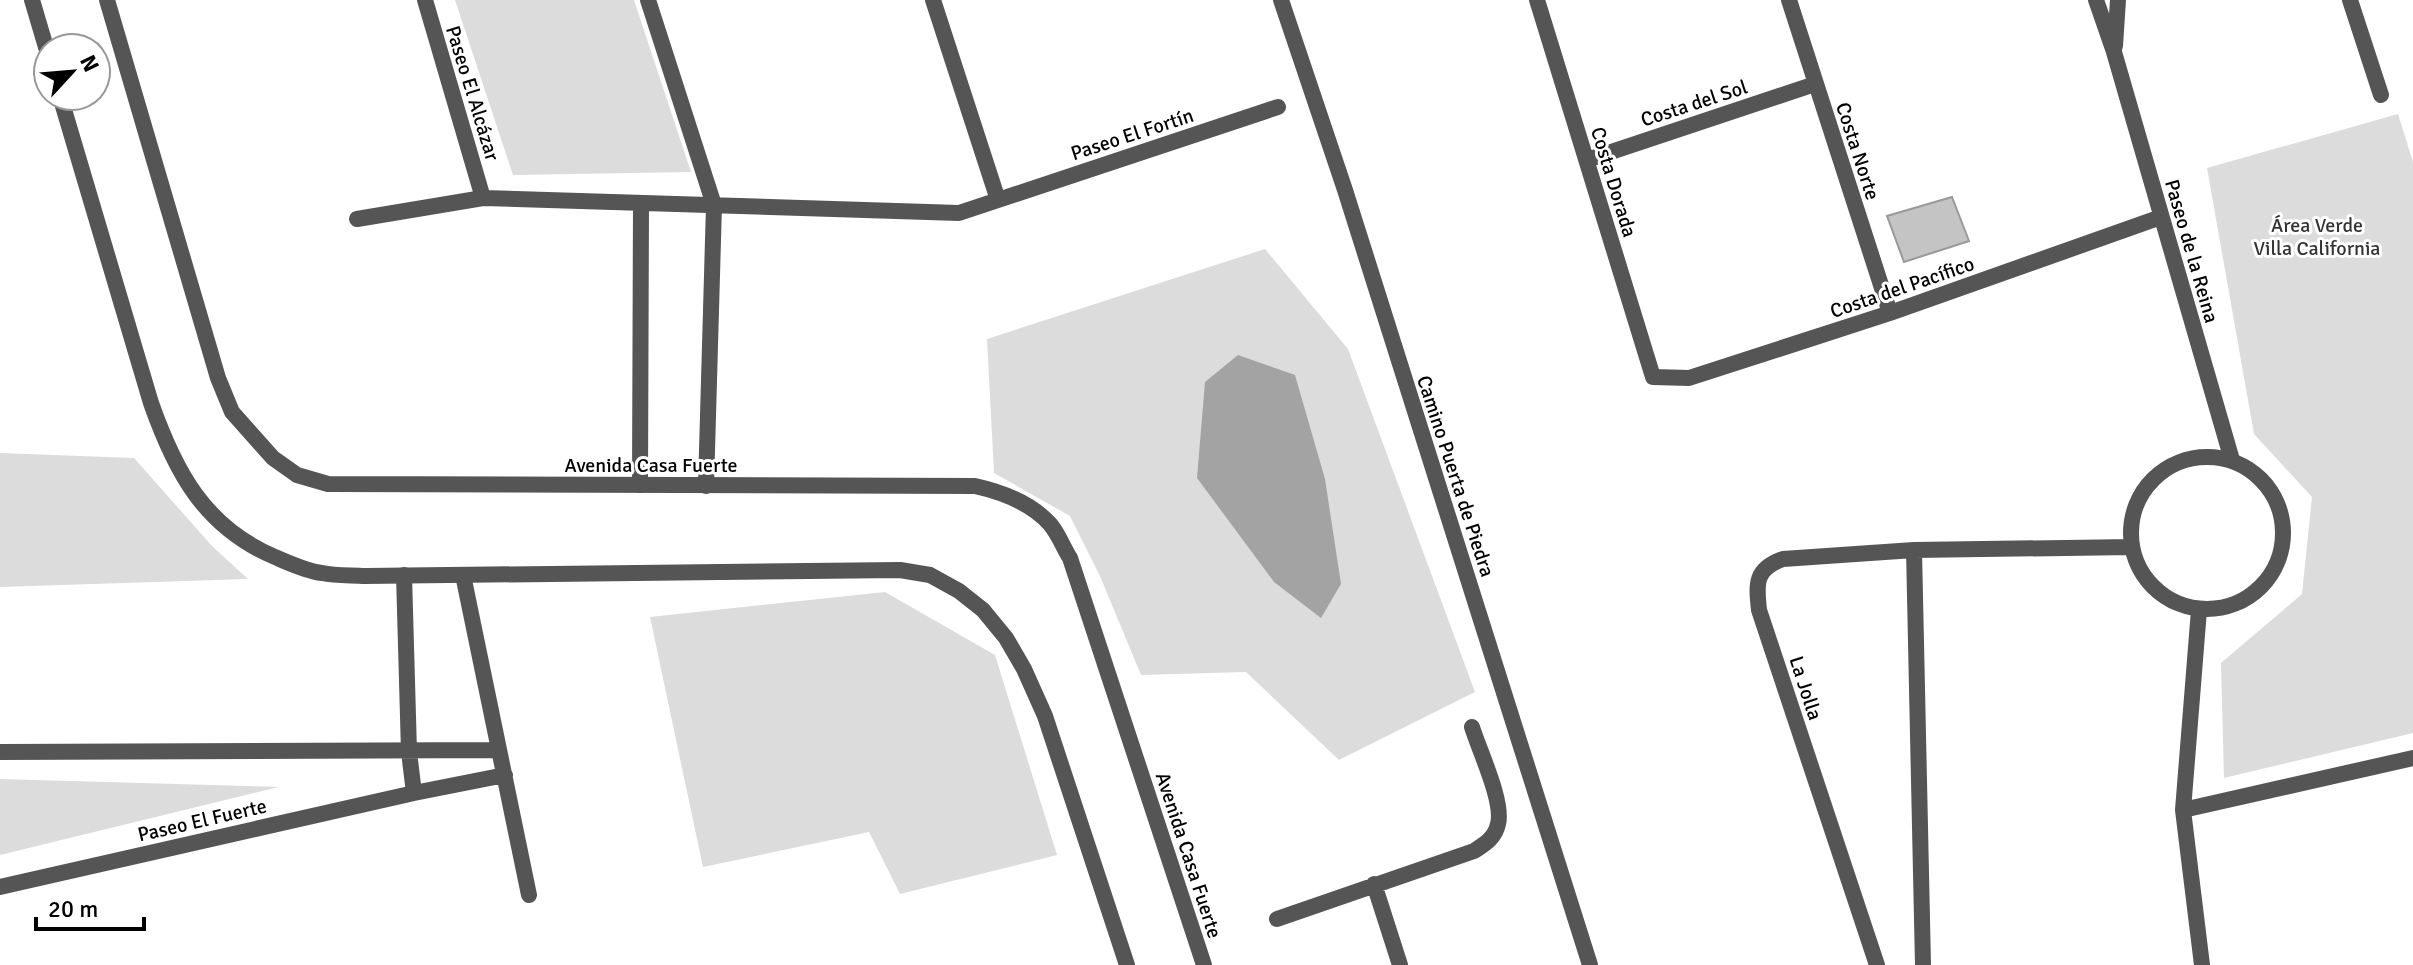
<svg xmlns="http://www.w3.org/2000/svg" width="2413" height="965" font-family="Signika,sans-serif">
	<style>
		.green { fill: #dcdcdc }
		.water { fill: #a3a3a3 }
		.building { fill: #c4c4c4; stroke: #999; stroke-width: 2 }
		.lines { fill: none; stroke-linecap: round; stroke-linejoin: round }
		.minor { stroke: #555; stroke-width: 16 }
		.tertiary { stroke: #555; stroke-width: 16 }
		.labels { text-anchor: middle; stroke-width: 6; stroke-linejoin: round; paint-order: stroke }
		.street-label { font-size: 20px; fill: #000; stroke: #fff }
		.park-label { font-size: 20px; fill: #333; stroke: #fff }
	</style>
	<rect width="100%" height="100%" fill="#fff"/>
	<path class="green" d="M 455,0 L 634,0 L 691,172 L 513,175 Z
		M 2398,114 L 2413,162 L 2413,733 L 2224,778 L 2221,663 L 2302,594 L 2312,497 L 2254,434 L 2207,168 Z
		M 1265,249 L 1348,349 L 1475,692 L 1339,760 L 1246,672 L 1141,675 L 1100,576 L 1070,516 L 994,473 L 987,339 Z
		M 0,453 L 134,458 L 212,546 L 248,579 L 0,587 Z
		M 885,592 L 995,655 L 1057,855 L 900,894 L 869,832 L 703,867 L 650,617 Z
		M 0,779 L 279,787 L 0,855 Z"/>
	<path class="water" d="M 1238,355 L 1295,375 L 1325,479 L 1341,584 L 1321,618 L 1274,582 L 1197,478 L 1205,382 Z"/>
	<path class="building" d="M 1952,197 L 1969,241 L 1904,262 L 1887,216 Z"/>
	<g class="lines">
		<path class="minor" d="M 425,0 L 483,198
			M 648,0 L 714,205 L 706,486
			M 933,0 L 998,200
			M 1281,0 L 1345,190 L 1590,965
			M 1537,0 L 1653,377 L 1689,378 L 1890,313 L 2161,217
			M 1789,0 L 1890,313
			M 2096,0 L 2114,52 L 2232,460
			M 2350,0 L 2381,95
			M 2115,46 L 2118,0
			M 1587,160 L 1815,84
			M 357,219 L 483,198 L 959,213 L 1278,107
			M2131 533a76 76 0 1 1 152 0a76 76 0 1 1-152 0Z
			M 640,485 L 641,203
			M 1914,550 L 1923,965
			M 404,575 L 409,752 L 414,793
			M 463,575 L 529,895
			M 2199,610 L 2183,810 L 2202,965
			M 0,752 L 499,750
			M 2183,810 L 2413,758
			M 1374,884 L 1400,965
			M 0,887 L 414,793 L 505,775
			M 1277,919 L 1474,851 C 1485,844 1495,838 1498,824 C 1504,802 1479,750 1472,727
			M 1877,965 L 1759,610 C 1756,583 1755,569 1783,559 L 1914,550 L 2132,547"/>
		<path class="tertiary" d="M 32,0 L 48,54
			M 107,0 L 218,378 L 232,412 L 273,458 L 297,475 L 328,484 L 975,486 C 1002,492 1030,502 1050,524 C 1058,533 1063,547 1070,558 L 1204,965
			M 60,96 L 151,403 C 175,471 204,527 275,557 C 289,563 306,571 322,573 C 336,576 351,575 365,576 L 900,570 L 930,575 L 959,591 L 983,610 L 1006,638 L 1024,669 L 1045,716 L 1127,965"/>
	</g>
	<g class="labels">
		<g class="street-label">
			<text transform="translate(473 93) rotate(73)" y="7">Paseo El Alcázar</text>
			<text transform="translate(1694 103) rotate(-18)" y="7">Costa del Sol</text>
			<text transform="translate(1132 134) rotate(-18)" y="7">Paseo El Fortín</text>
			<text transform="translate(1858 151) rotate(72)" y="7">Costa Norte</text>
			<text transform="translate(1614 182) rotate(73)" y="7">Costa Dorada</text>
			<text transform="translate(2192 251) rotate(74)" y="7">Paseo de la Reina</text>
			<text transform="translate(1902 287) rotate(-19)" y="7">Costa del Pacífico</text>
			<text x="651" y="472">Avenida Casa Fuerte</text>
			<text transform="translate(1456 476) rotate(72)" y="7">Camino Puerta de Piedra</text>
			<text transform="translate(1806 688) rotate(72)" y="7">La Jolla</text>
			<text transform="translate(202 820) rotate(-13)" y="7">Paseo El Fuerte</text>
			<text transform="translate(1189 855) rotate(72)" y="7">Avenida Casa Fuerte</text>
		</g>
		<g class="park-label">
			<text x="2317" y="232">Área Verde<tspan x="2317" dy="23">Villa California</tspan></text>
		</g>
	</g>
	<g transform="translate(72 72) rotate(64)"><circle r="38" fill="#ffffff" stroke="#999999" stroke-width="2"/>
	<path d="M0-6L14 30L0 20L-14 30Z" fill="#000000"/>
	<text y="-12" font-size="22" font-weight="bold" text-anchor="middle" fill="#000000">N</text>
	</g>
	<path d="M36 917v12h108v-12" fill="none" stroke="#000000" stroke-width="4"/>
	<text x="48" y="917" font-size="24" fill="#000000" stroke="#ffffff" stroke-width="6" paint-order="stroke">20 m</text>
</svg>
